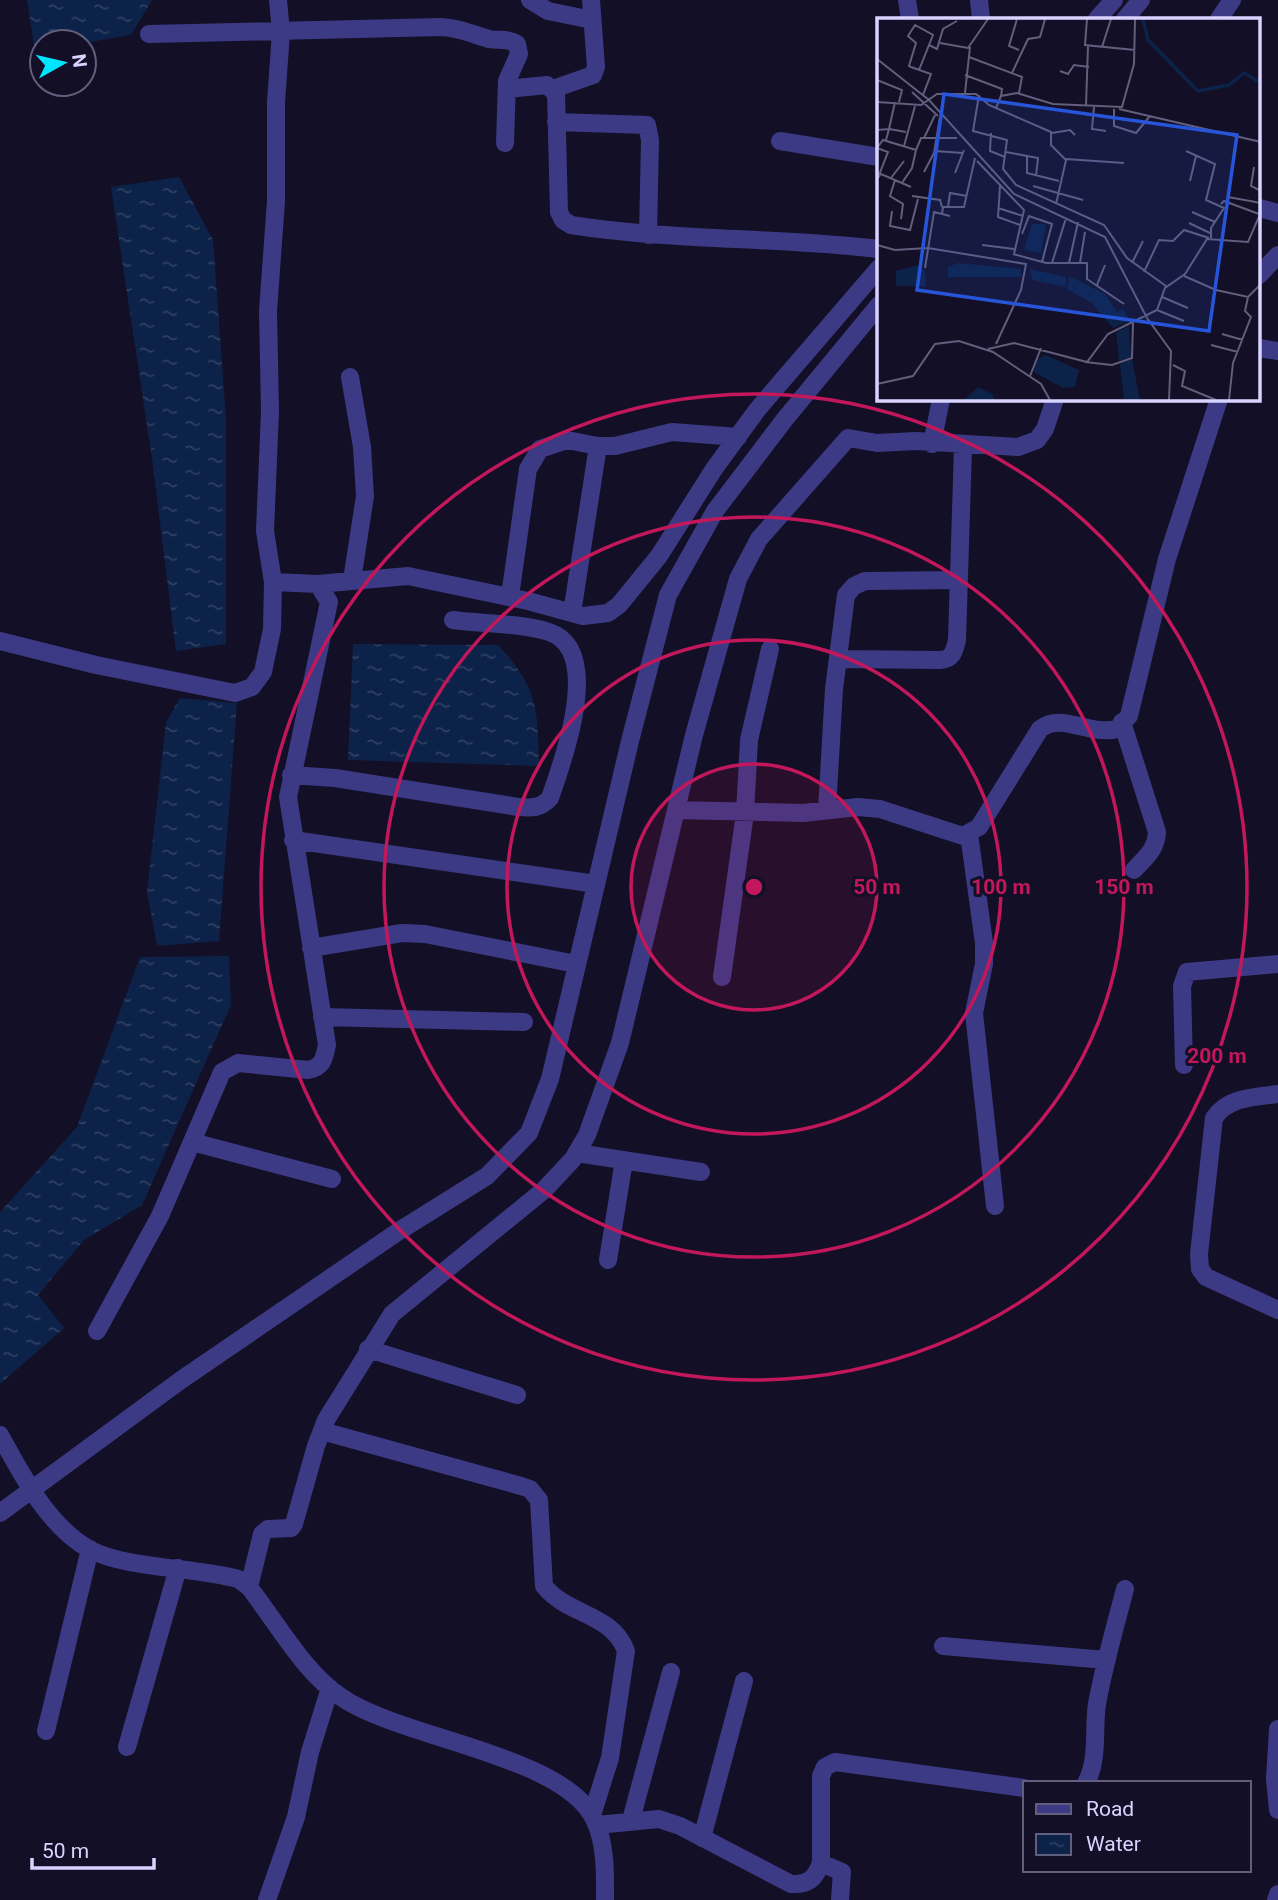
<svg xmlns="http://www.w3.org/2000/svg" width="1278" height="1900" font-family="Roboto,sans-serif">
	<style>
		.water { fill: url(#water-ripples) }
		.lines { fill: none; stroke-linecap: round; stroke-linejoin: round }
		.street { stroke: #3d3a85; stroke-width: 18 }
		.ring { fill: none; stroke: #c2185b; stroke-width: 3.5 }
		.inset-river { fill: none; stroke: #0c2248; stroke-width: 3.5 }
		.inset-road { fill: none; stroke: #625e7d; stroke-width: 2 }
		.view { fill: #2655da; fill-opacity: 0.15; stroke: #2655da; stroke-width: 3.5 }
		.inset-edge { fill: none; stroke: #d9d4ff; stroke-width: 3.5 }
		.centre { fill: #c2185b; stroke: #130f26; stroke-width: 3.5 }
		.ring-label { font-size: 21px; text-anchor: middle; font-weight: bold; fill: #c2185b; stroke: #130f26; stroke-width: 6; stroke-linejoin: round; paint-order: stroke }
	</style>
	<defs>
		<pattern id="water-ripples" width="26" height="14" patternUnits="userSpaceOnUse" patternTransform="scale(1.75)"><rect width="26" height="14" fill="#0c2248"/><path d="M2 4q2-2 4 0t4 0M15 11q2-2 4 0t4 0" fill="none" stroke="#2f4163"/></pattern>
	</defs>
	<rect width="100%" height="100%" fill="#130f26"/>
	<path class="water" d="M 27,0 L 152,0 L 131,35 L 84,43 L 42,42 L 42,50 L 35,51 Z
		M 179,177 L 213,240 L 226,419 L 226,644 L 176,651 L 152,458 L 111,187 Z
		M 353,644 L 498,645 C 538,687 538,710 539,766 L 348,760 Z
		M 180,698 L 237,703 L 219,941 L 157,946 L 147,892 L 166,722 Z
		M 229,956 L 231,1005 L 142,1205 L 84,1240 L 38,1295 L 64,1328 L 0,1384 L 0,1212 L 77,1127 L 140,957 Z"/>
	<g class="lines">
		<path class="street" d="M 530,0 L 548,11 L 592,20
			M 907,0 L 910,19
			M 979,0 L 981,19
			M 1097,19 L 1114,0
			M 1125,19 L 1141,0
			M 1219,19 L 1232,0
			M 149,34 L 441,27 C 462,28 470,34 489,39 C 499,41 508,38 517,44 L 519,54 L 507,81 L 505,143
			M 507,89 L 547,85 L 556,94 L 559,212 L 563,220 L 571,225 C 673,241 776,237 879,249
			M 553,89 L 593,75 L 596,67 L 591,0
			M 556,122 L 647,125 L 650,140 L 648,235
			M 780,141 L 879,157
			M 1259,208 L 1278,213
			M 1259,275 L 1278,255
			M 1259,348 L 1278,351
			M 350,377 L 362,447 L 365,496 L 352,580
			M 932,444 L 941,399
			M 318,584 L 408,576 L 528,601 L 583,616 L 608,613 L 619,605 L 659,556 L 714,469 L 757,410 L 879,268
			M 510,596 L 528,469 L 540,449 L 567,440 L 598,446 L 615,446 L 672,432 L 738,437
			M 572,613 L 598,446
			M 0,641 L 96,665 L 235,693 L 252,687 L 263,672 L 272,629 L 273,582 L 265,531 L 270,411 L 268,311 L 276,201 L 276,102 L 281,32 L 278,0
			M 838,659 L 940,660 C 953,659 954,652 957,640 L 963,446
			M 1122,722 L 1157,832 C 1156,850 1146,857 1134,870
			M 291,775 L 335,778 L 518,807 C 531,808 540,809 550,798 C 563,761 604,650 549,632 C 520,623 484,624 453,620
			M 676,810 L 803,813 L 858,807 L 880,809 L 963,836 L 979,827 L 1040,729 C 1062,712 1088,736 1117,729 L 1129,716 L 1167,559 L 1219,399
			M 827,810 L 834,689 L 846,595 L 854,586 L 865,581 L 959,580
			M 969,834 L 984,943 L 984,964 L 974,1013 L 995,1206
			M 293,840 L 596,884
			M 311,948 L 402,933 L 425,934 L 576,964
			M 722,977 L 745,813 L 749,740 L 770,649
			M 322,1017 L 524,1022
			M 1184,1065 L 1182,986 L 1187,972 L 1278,964
			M 1278,1094 C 1255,1097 1228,1097 1214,1118 L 1199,1254 L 1200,1269 L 1206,1277 L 1278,1310
			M 192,1142 L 332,1179
			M 577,1153 L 701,1172
			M 608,1260 L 624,1160
			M 97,1331 L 160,1216 L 222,1072 L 238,1063 L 308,1070 C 323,1067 324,1059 327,1045 L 288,797 L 329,602 L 318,584 L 273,582
			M 368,1349 L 517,1395
			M 322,1431 L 521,1486 L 530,1489 L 539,1500 L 544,1586 C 568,1616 612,1613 626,1651 L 610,1758 L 592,1815
			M 0,1435 C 22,1475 48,1526 89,1549 C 125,1569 197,1567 238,1579 L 249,1587 C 277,1623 303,1671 341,1697 C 401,1739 566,1755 595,1821 C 606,1845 605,1874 605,1900
			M 0,1513 L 181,1380 L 399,1231 L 487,1176 L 529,1133 L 550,1079 L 630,741 L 668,595 L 715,511 L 785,419 L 879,305
			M 249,1587 L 262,1534 L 268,1529 L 291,1528 L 294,1524 L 316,1446 L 326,1420 L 392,1314 L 544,1190 L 573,1159 L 587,1135 L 620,1043 L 694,735 L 738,579 L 759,539 L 848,438 L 877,443 L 916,441 L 1018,447 L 1037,440 L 1045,429 L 1055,399
			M 943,1646 L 1106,1660
			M 1278,1729 L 1275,1779 L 1278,1810
			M 46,1731 L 90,1549
			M 127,1747 L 178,1568
			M 1086,1783 C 1099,1760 1093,1729 1097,1704 C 1104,1665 1115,1627 1125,1589
			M 631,1820 L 671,1672
			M 597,1825 L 659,1819 L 680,1826 L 791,1884 C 808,1885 815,1879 821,1863 L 821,1776 L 825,1767 L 835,1762 L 1024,1788
			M 702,1838 L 744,1681
			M 821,1863 L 842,1872 L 840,1900
			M 267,1900 L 296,1817 L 310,1752 L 330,1688
			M 1276,1900 L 1278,1894"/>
	</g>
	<circle cx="754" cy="887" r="123" fill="#c2185b" fill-opacity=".12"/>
	<g class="ring">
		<circle cx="754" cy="887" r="123"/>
		<circle cx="754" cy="887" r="247"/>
		<circle cx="754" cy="887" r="370"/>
		<circle cx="754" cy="887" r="493"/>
	</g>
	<g transform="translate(877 18)">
		<rect width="383" height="383" fill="#130f26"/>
		<path d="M 155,206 L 169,206 L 164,235 L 147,232 ZM 81,245 L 144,251 L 144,259 L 71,259 L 71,249 ZM 41,247 L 48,253 L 49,268 L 19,268 L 19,253 ZM 153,251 L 189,259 L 189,269 L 155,262 ZM 192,258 L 228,276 L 240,294 L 246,291 L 253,303 L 236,310 L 215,285 L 190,271 ZM 252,308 L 254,339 L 242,343 L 239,314 ZM 169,337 L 202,352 L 198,369 L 186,370 L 157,354 L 159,341 ZM 255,341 L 263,382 L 247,382 L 243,346 ZM 101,369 L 115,376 L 118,382 L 87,382 Z" fill="#0c2248"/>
		<path class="inset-river" d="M 266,1 L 271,22 L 321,73 L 352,67 L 367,55 L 384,65"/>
		<path class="inset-road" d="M 140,1 L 132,28 L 142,32M 210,1 L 208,27 L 258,32M 63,25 L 91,30 L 111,1M 52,27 L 60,31 L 66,11 L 80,3M 225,29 L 234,1M 92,39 L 145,59 L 142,75M 0,41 L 52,82 L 137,176 L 228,219 L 270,300 L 294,333 L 292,382M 42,52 L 56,17 L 38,7 L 31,18 L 39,25 L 32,48 L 34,49 L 54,56 L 46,77M 183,53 L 191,56 L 197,47 L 212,49M 135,55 L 151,21 L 163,19 L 168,1M 88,57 L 125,71 L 124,78M 0,62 L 25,72 L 22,84M 35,74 L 61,98M 88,75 L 93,29M 102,77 L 96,113 L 130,122 L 126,151 L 139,167 L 227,207 L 250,240 L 289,268M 0,84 L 44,87 L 60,76 L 99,76 L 112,87 L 174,114 L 174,127 L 189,142 L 179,186M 18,84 L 12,111 L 29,114M 209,88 L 211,28M 217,89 L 215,111 L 229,113M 119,90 L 124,78 L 140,75 L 176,86 L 245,89 L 257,46 L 258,1M 237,91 L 237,108 L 259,115 L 273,98M 242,91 L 384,124M 0,112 L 12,111 L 9,122M 114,115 L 113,133 L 128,139M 175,115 L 193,112 L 198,117M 47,120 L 59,95M 27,128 L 38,88M 0,130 L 6,122 L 39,132 L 44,120 L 80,120M 0,130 L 11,134 L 2,157M 58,133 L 86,135M 309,133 L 338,146 L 329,182 L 347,190 L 334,210 L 334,220M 129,134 L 161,140 L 159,158M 150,137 L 150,155 L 182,163M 189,141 L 247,145M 100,143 L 147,192 L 137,236M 377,149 L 374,168 L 384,173M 47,154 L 57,135 L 63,99M 78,155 L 87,132M 14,160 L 27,143M 0,161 L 4,156 L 34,169M 18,162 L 13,178 L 26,186 L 24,201M 313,163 L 319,138M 25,165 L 35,150 L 39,132M 123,168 L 121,199 L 143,207M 156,168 L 206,182M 35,178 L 63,182 L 65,189M 351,179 L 384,185M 344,186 L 347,183 L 382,196M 71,189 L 73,175 L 90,178M 121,190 L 146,198M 15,193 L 13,208 L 33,212 L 41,181M 315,194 L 338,204M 65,196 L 66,189 L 87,189 L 98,140M 312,205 L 333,215M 145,216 L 152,198 L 175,206 L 165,244M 0,227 L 18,232 L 51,230 L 149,246 L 144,272 L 119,326M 105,227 L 137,231M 136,236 L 169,245 L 210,245 L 210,261 L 247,286M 175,245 L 189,200M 192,245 L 201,204M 203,245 L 208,214M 255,245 L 266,223M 48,250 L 57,194 L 73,198M 267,254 L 282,222 L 296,223 L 307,212 L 332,220M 307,258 L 339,272 L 371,279 L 384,266M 220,267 L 228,247M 285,279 L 311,290M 280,292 L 307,303M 345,316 L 366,322M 334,327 L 361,334M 111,331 L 137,325 L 210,344 L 231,316 L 280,292 L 288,270 L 308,256 L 330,221 L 371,224 L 384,194M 208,344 L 235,347 L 255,340 L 256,305M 296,347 L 308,353 L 305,368 L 339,382M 153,358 L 164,330M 0,366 L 36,358 L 58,326 L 82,323 L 116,334 L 164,366 L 173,382M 352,382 L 356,345 L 374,299 L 368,293 L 371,279"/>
		<path class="view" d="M 67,76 L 360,117 L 332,313 L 40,272 Z"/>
		<rect width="383" height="383" class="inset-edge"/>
	</g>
	<circle cx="754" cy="887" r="10" class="centre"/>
	<g class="ring-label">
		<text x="877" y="894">50 m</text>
		<text x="1001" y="894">100 m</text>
		<text x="1124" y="894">150 m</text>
		<text x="1217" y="1063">200 m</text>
	</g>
	<rect x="1023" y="1781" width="228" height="91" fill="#130f26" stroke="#625e7d" stroke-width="2"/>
	<rect x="1036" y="1804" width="35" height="10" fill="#3d3a85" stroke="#625e7d" stroke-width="2"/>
	<text x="1086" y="1816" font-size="21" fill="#d9d4ff">Road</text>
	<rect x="1036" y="1834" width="35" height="21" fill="url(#water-ripples)" stroke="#625e7d" stroke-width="2"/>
	<text x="1086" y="1851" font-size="21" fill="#d9d4ff">Water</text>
	<g transform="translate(63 63) rotate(82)"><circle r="33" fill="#130f26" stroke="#625e7d" stroke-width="2"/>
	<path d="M0-5L12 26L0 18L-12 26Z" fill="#00e5ff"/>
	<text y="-10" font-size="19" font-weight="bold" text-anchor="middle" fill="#d9d4ff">N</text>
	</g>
	<path d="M32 1858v10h122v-10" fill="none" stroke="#d9d4ff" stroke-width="3.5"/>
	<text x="42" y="1858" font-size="21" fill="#d9d4ff" stroke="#130f26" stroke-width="5" paint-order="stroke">50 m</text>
</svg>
